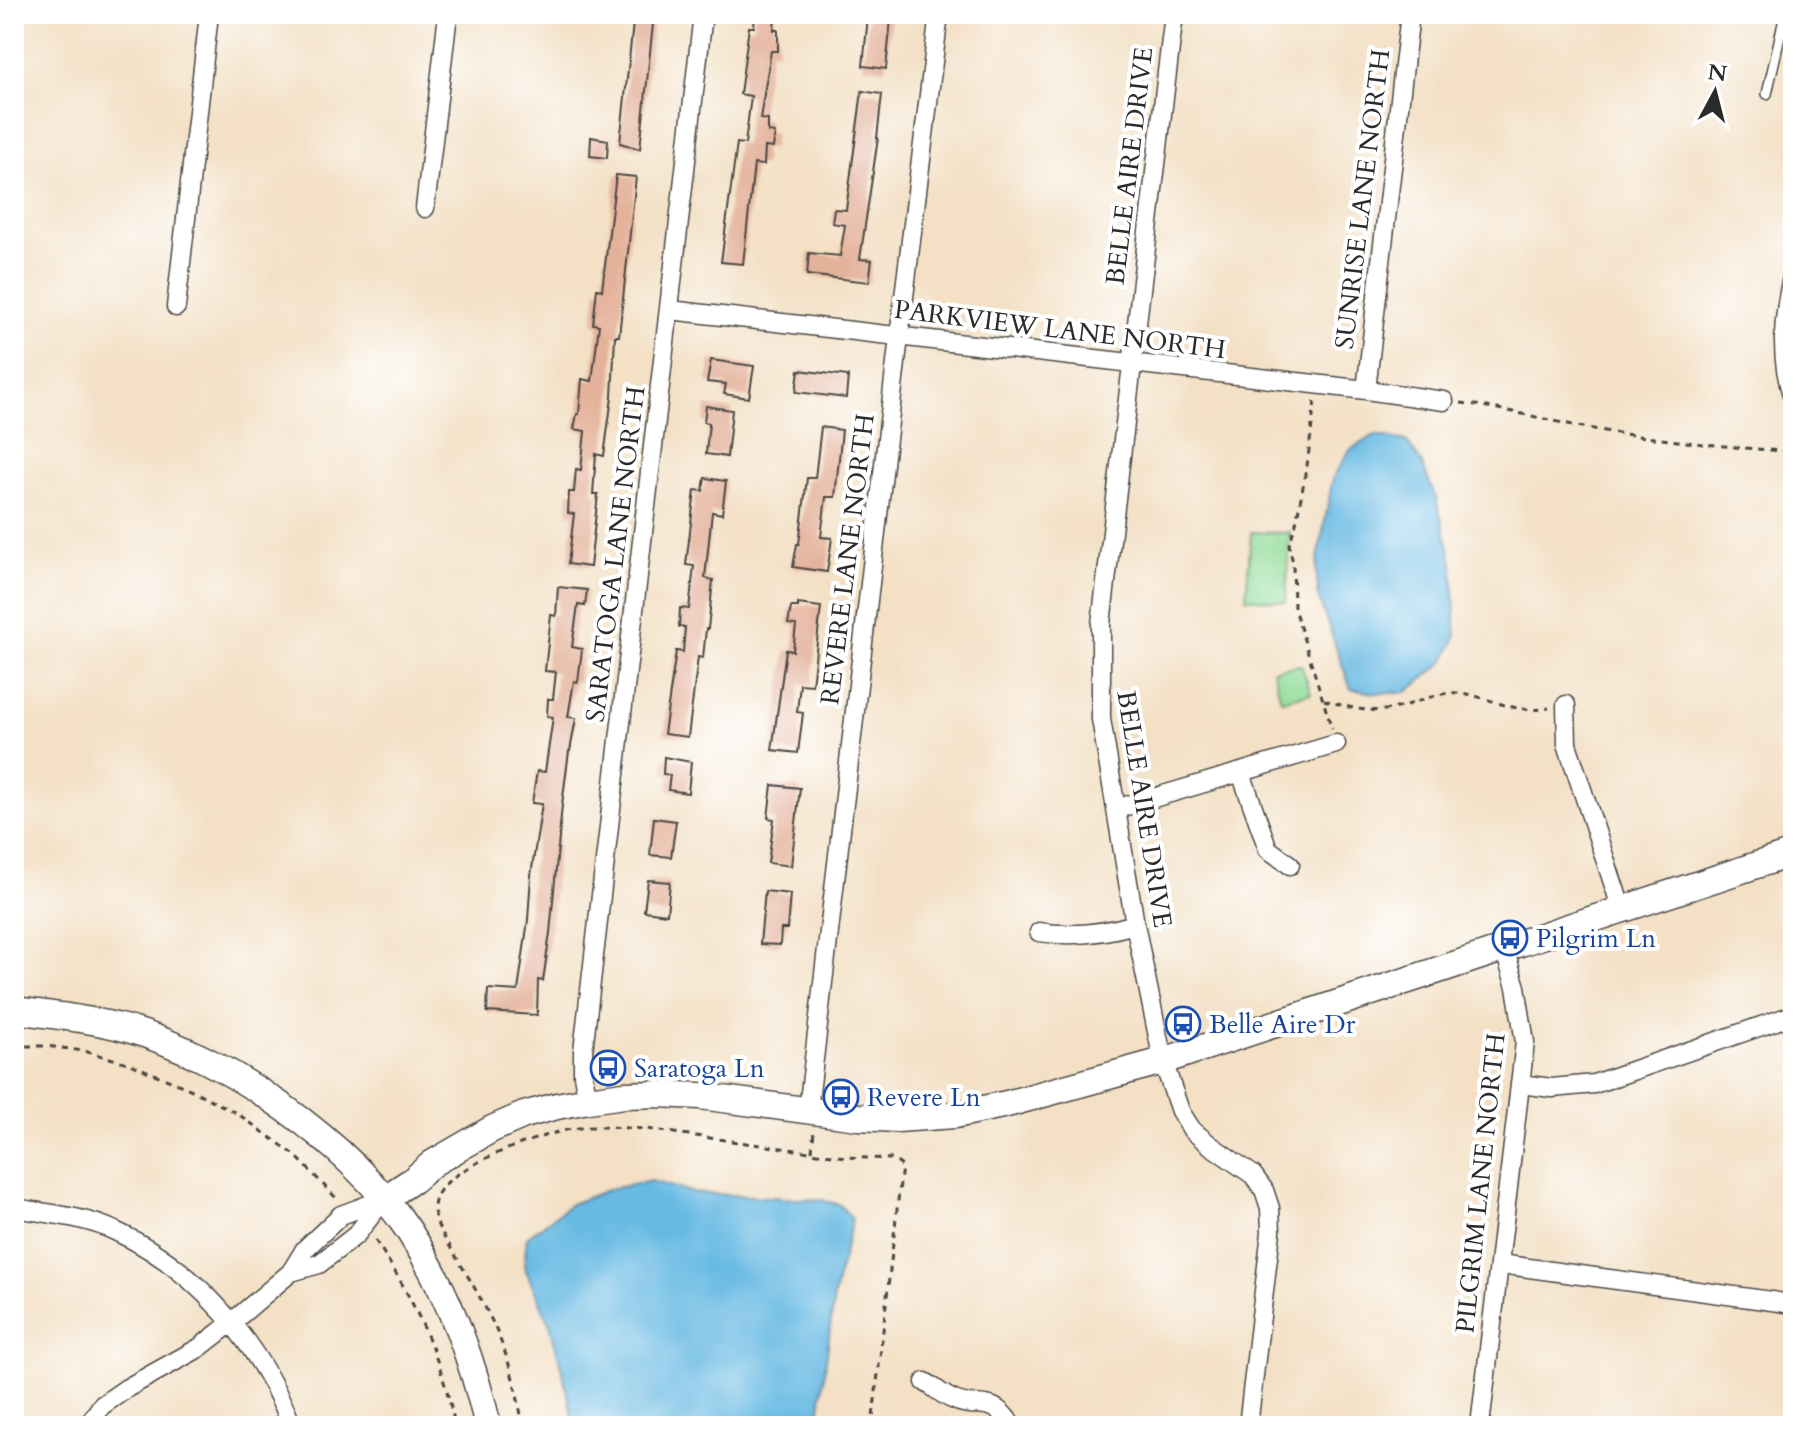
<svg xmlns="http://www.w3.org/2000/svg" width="1807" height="1440" font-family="Cardo,serif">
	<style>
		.green { fill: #90db98; stroke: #5e8362; stroke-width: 2 }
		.water { fill: #67bae3; stroke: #497287; stroke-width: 2 }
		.building { fill: #e4b29b }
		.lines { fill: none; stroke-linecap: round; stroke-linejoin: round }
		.lane-casing { stroke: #494642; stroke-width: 12 }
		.street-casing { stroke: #494642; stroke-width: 21 }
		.secondary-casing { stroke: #494642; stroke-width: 29 }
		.path { stroke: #494642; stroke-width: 3; stroke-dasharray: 6 6; stroke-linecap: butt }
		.lane { stroke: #fff; stroke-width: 9 }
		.street { stroke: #fff; stroke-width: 18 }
		.secondary { stroke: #fff; stroke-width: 26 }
		.labels { text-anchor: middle; stroke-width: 8; stroke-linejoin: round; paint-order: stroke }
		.street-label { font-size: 26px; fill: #2b2b2b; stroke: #fff }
		.transit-label { font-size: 26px; fill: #164399; stroke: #fff; text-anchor: start }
	</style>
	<rect width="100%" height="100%" fill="#fff"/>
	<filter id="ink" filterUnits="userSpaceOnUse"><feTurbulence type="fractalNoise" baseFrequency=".0125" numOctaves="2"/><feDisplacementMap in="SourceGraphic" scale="16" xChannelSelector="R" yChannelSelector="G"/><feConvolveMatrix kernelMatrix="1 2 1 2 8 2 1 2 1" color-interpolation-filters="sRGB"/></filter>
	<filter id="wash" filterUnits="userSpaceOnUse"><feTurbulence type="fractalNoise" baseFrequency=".006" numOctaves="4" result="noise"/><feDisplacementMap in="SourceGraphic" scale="32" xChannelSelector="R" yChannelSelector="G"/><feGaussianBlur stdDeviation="1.8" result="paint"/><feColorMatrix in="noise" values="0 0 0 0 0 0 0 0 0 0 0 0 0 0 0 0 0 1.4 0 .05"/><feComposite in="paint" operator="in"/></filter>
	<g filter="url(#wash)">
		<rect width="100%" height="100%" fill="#f3e0c5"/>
		<path class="green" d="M 1290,531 L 1286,602 L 1246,598 L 1251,532 L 1286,533 Z
			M 1301,665 L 1311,693 L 1281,700 L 1273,670 Z"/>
		<path class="water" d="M 1375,435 L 1406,441 L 1421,462 L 1436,498 L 1453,563 L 1456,637 L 1444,662 L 1407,692 L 1375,693 L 1351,689 L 1319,599 L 1316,569 L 1333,477 L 1350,450 Z
			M 651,1181 L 694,1193 L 821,1200 L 840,1205 L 852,1219 L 834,1296 L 818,1426 L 574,1426 L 568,1394 L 550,1324 L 524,1266 L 527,1237 L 571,1204 L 610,1189 Z"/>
		<g id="blocks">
			<path class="building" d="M 634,14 L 654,14 L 640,149 L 620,143 Z
				M 755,14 L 775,14 L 774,30 L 778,30 L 778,51 L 771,51 L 760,119 L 768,120 L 768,132 L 775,133 L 773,148 L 765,147 L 764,165 L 754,164 L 743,264 L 721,262 L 737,143 L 745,144 L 751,96 L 740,94 L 749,27 L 754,27 Z
				M 868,17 L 891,19 L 886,69 L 863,66 Z
				M 862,91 L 882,94 L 877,138 L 878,138 L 860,259 L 872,260 L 869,282 L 807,275 L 809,253 L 840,256 L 845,225 L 832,223 L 834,209 L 846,210 Z
				M 591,137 L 608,140 L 607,158 L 590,156 Z
				M 616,175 L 636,177 L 619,336 L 615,336 L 612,397 L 604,456 L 596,454 L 593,494 L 598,494 L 590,567 L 568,564 L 574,514 L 568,513 L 569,492 L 574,492 L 576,469 L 581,470 L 585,431 L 574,429 L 577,414 L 579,414 L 582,379 L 592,381 L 599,325 L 593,324 L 597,289 L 602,290 Z
				M 711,360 L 754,366 L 749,398 L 724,394 L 726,384 L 707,382 Z
				M 799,370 L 848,376 L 846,398 L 796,392 Z
				M 706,406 L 732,410 L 727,457 L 706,454 L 709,423 L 704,422 Z
				M 821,427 L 842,430 L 835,497 L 826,497 L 821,537 L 832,538 L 827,572 L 793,567 L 797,544 L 799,544 L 807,478 L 815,478 Z
				M 705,478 L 726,481 L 722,514 L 712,512 L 705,578 L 713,580 L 708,629 L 706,629 L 703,658 L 698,657 L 688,737 L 664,734 L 676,651 L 683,652 L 685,627 L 679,627 L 680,608 L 689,609 L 694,566 L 686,565 L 695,490 L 703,491 Z
				M 558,587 L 587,590 L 585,606 L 578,605 L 572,647 L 582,649 L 578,682 L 574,681 L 568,717 L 576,718 L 570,751 L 569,751 L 562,805 L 550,933 L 543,981 L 538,980 L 537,1015 L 487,1012 L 488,989 L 518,991 L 528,920 L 531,875 L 542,804 L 532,803 L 537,771 L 545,772 L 553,717 L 547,716 L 548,699 L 553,699 L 556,672 L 545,671 L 551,615 L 556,616 Z
				M 798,604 L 821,607 L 812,685 L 800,684 L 797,712 L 803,713 L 798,753 L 772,750 L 786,650 L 793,651 L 796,625 L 788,624 L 791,607 L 798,607 Z
				M 664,757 L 691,762 L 688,793 L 668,790 L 670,775 L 663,774 Z
				M 772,785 L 800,788 L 791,866 L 768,863 L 774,819 L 768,818 Z
				M 654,818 L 676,821 L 671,857 L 650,855 Z
				M 648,880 L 670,882 L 667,914 L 644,911 Z
				M 765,891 L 790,894 L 787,929 L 781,929 L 780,945 L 760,944 Z"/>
		</g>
	</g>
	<g filter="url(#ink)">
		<use href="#blocks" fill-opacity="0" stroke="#494642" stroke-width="2"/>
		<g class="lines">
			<g class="lane-casing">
				<path id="lane" d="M 1767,94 L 1785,14"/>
			</g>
			<g class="street-casing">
				<path id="street" d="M 1174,14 L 1101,624 L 1101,719 L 1135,924 L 1163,1061 L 1180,1111 L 1192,1130 L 1210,1145 L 1253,1175 L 1264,1190 L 1270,1208 L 1271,1232 L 1248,1426
					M 425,208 L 448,14
					M 1793,273 C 1783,315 1779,357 1793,398
					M 176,307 L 209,14
					M 670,310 L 1366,390 L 1444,401
					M 1366,390 L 1410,14
					M 1566,705 L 1567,744 L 1622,910
					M 1241,773 L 1268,849 L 1290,865
					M 1116,809 L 1336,744
					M 1039,932 C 1071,937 1105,933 1135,924
					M 1520,1084 L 1552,1088 L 1594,1084 L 1793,1015
					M 588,1100 L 583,1075 L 583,1051 L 703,14
					M 808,1110 L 899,337 L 939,14
					M 14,1208 C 46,1213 86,1217 115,1231 C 196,1268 260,1344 292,1426
					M 1500,1264 L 1793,1304
					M 291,1272 L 319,1264 L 356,1235 L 384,1199
					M 925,1382 C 934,1387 942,1395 952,1399 C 977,1412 991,1392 1012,1426
					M 88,1426 L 101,1406 L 127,1388 L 199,1348 L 231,1323 L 291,1272 L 305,1249 L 341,1215 L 384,1199
					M 1480,1426 L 1525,1042 L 1516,987 L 1504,948"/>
			</g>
			<g class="secondary-casing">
				<path id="secondary" d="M 14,1010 C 52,1015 91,1019 128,1029 C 227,1057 352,1144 409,1231 C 447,1290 472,1358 488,1426
					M 384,1199 L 413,1180 L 433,1163 L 492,1129 L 524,1115 L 557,1106 L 588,1100 L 624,1095 L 658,1094 L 700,1096 L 858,1117 L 897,1119 L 955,1115 L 1007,1104 L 1163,1061 L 1793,853"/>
			</g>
			<path class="path" d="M 1315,401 L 1307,466 L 1296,523 L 1289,545 L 1293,563 L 1294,608 L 1332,729
				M 1461,403 C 1509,409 1556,423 1605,431 C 1667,441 1730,447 1793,452
				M 1324,700 C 1344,706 1363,712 1385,710 C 1408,708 1435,691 1458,693 C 1492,696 1512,715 1549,708
				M 14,1046 L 47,1046 L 84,1051 L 128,1063 L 192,1090 L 238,1114 L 295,1155 L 337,1199
				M 812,1151 L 814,1131
				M 375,1240 C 413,1297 442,1358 455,1426
				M 523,1426 C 518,1398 512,1369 501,1342 C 486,1303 460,1264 439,1228 C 434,1216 431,1205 439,1192 C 456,1164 539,1135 572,1129 C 596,1125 622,1128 646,1129 L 846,1157 L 892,1159 L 902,1166 L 872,1426"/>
			<use href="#lane" class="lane"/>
			<use href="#street" class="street"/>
			<use href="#secondary" class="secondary"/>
		</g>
	</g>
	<defs>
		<g id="bus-ring" transform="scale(1.8)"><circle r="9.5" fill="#fff" stroke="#1a4fb4" stroke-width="1.5"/><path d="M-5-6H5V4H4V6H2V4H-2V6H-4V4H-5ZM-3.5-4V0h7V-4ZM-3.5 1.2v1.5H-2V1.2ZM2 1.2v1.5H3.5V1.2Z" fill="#1a4fb4"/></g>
	</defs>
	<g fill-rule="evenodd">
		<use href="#bus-ring" x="1510" y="938"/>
		<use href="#bus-ring" x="1183" y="1024"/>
		<use href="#bus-ring" x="608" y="1068"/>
		<use href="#bus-ring" x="841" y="1097"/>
	</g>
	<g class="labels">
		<g class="street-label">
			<text transform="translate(1129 166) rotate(-83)" y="9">BELLE AIRE DRIVE</text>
			<text transform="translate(1362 199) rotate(-83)" y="9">SUNRISE LANE NORTH</text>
			<text transform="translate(1060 329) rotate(7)" y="9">PARKVIEW LANE NORTH</text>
			<text transform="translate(615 554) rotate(-83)" y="9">SARATOGA LANE NORTH</text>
			<text transform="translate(847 559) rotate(-83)" y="9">REVERE LANE NORTH</text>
			<text transform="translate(1145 809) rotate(81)" y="9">BELLE AIRE DRIVE</text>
			<text transform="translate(1480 1183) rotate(-84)" y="9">PILGRIM LANE NORTH</text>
		</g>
		<g class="transit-label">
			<text x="1536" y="947">Pilgrim Ln</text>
			<text x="1209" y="1033">Belle Aire Dr</text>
			<text x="634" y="1077">Saratoga Ln</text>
			<text x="867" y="1106">Revere Ln</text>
		</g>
	</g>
	<rect width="1807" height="1440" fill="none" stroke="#fff" stroke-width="48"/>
	<g transform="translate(1715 92) rotate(7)" stroke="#ffffff" stroke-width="6" paint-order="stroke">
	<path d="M0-6L14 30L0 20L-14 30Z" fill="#2b2b2b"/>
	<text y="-12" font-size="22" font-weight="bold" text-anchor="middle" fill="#2b2b2b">N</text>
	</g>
</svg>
